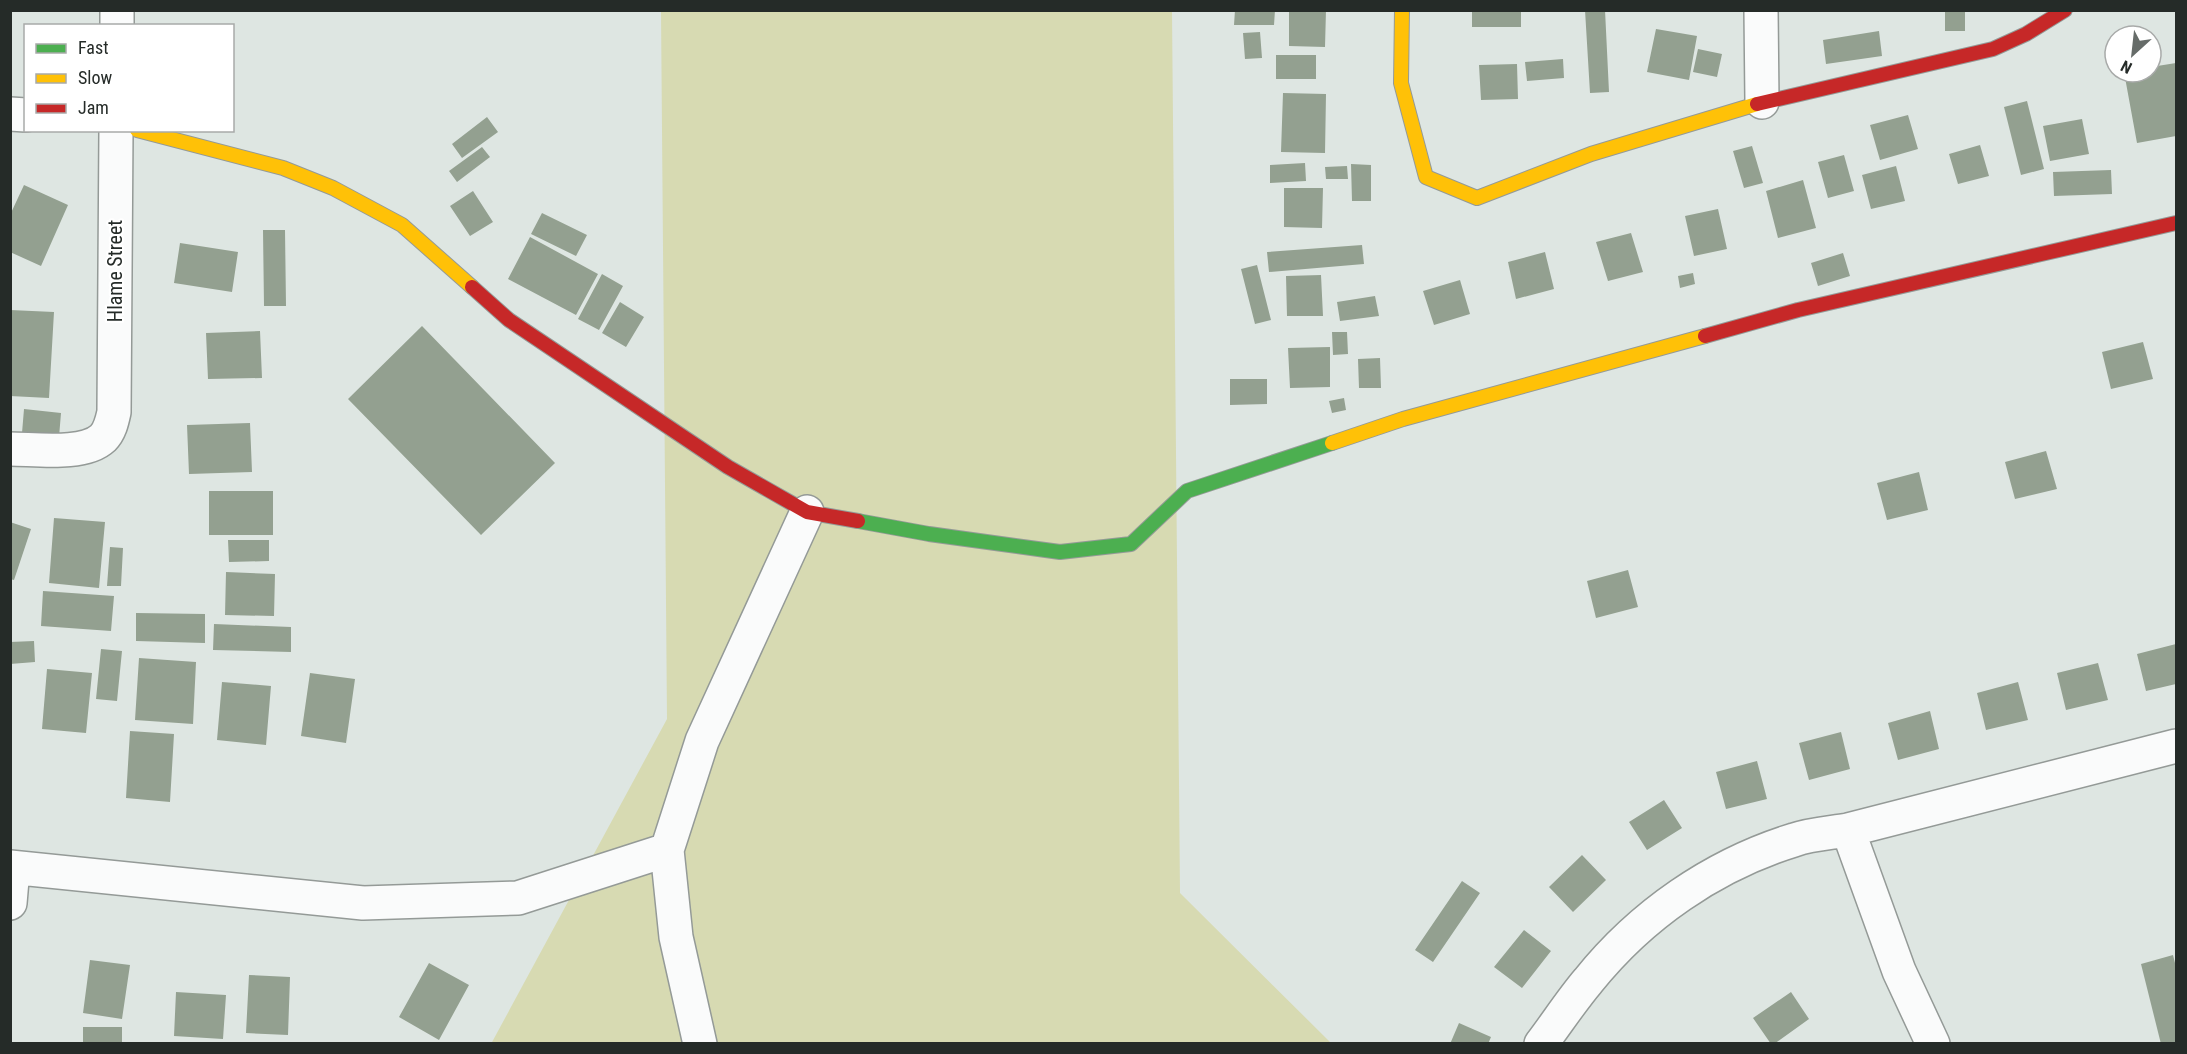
<svg xmlns="http://www.w3.org/2000/svg" width="2187" height="1054" font-family="'Roboto Condensed',sans-serif">
	<style>
		.green { fill: #d7dab2 }
		.building { fill: #93a090 }
		.lines { fill: none; stroke-linecap: round; stroke-linejoin: round }
		.street-casing { stroke: #949a97; stroke-width: 36 }
		.fast-casing { stroke: #949a97; stroke-width: 16 }
		.slow-casing { stroke: #949a97; stroke-width: 16 }
		.jam-casing { stroke: #949a97; stroke-width: 16 }
		.street { stroke: #fafbfb; stroke-width: 33 }
		.fast { stroke: #4caf50; stroke-width: 14 }
		.slow { stroke: #ffc107; stroke-width: 14 }
		.jam { stroke: #c62828; stroke-width: 14 }
		.labels { text-anchor: middle; stroke-width: 4.5; stroke-linejoin: round; paint-order: stroke }
		.street-label { font-size: 20px; fill: #252b28; stroke: #fff }
	</style>
	<rect width="100%" height="100%" fill="#dee6e2"/>
	<path class="green" d="M 661,11 L 1172,11 L 1180,893 L 1331,1043 L 491,1044 L 667,719 Z"/>
	<path class="building" d="M 1235,10 L 1275,10 L 1274,25 L 1234,25 Z
		M 1289,10 L 1326,10 L 1325,47 L 1289,46 Z
		M 1472,10 L 1521,10 L 1521,27 L 1472,27 Z
		M 1585,10 L 1605,10 L 1609,92 L 1590,93 Z
		M 1945,10 L 1965,10 L 1965,31 L 1945,31 Z
		M 1656,29 L 1697,36 L 1689,80 L 1647,72 Z
		M 1879,31 L 1882,56 L 1826,64 L 1823,40 Z
		M 1260,32 L 1262,58 L 1245,59 L 1243,33 Z
		M 1698,49 L 1722,54 L 1717,77 L 1693,72 Z
		M 1276,55 L 1316,55 L 1316,79 L 1276,79 Z
		M 1563,59 L 1564,78 L 1527,81 L 1525,62 Z
		M 2176,63 L 2176,136 L 2137,143 L 2124,72 L 2151,72 L 2151,67 Z
		M 1517,64 L 1518,99 L 1481,100 L 1479,65 Z
		M 1283,93 L 1326,94 L 1325,153 L 1281,152 Z
		M 2027,101 L 2044,169 L 2021,175 L 2004,107 Z
		M 1908,115 L 1918,149 L 1880,160 L 1870,125 Z
		M 487,117 L 498,132 L 462,158 L 452,144 Z
		M 2082,119 L 2089,154 L 2050,161 L 2043,126 Z
		M 1980,145 L 1989,176 L 1958,184 L 1949,154 Z
		M 1752,146 L 1763,183 L 1744,188 L 1733,151 Z
		M 482,147 L 490,157 L 457,182 L 449,171 Z
		M 1844,155 L 1854,191 L 1828,198 L 1818,162 Z
		M 1305,163 L 1306,181 L 1270,183 L 1270,165 Z
		M 1351,164 L 1371,165 L 1371,201 L 1352,201 Z
		M 1347,166 L 1348,179 L 1326,179 L 1325,167 Z
		M 1896,166 L 1905,201 L 1871,209 L 1862,175 Z
		M 2111,170 L 2112,194 L 2054,196 L 2053,172 Z
		M 1803,180 L 1816,228 L 1778,238 L 1766,191 Z
		M 24,185 L 68,205 L 41,266 L 10,252 L 10,215 Z
		M 1284,188 L 1323,188 L 1322,228 L 1284,227 Z
		M 473,191 L 493,222 L 470,236 L 450,206 Z
		M 1718,209 L 1727,249 L 1694,256 L 1685,216 Z
		M 542,213 L 587,235 L 576,256 L 531,234 Z
		M 263,230 L 285,230 L 286,306 L 264,306 Z
		M 1631,233 L 1643,272 L 1608,281 L 1596,242 Z
		M 530,237 L 598,274 L 576,315 L 508,279 Z
		M 180,243 L 238,252 L 232,292 L 174,283 Z
		M 1362,245 L 1364,264 L 1269,272 L 1267,252 Z
		M 1545,252 L 1554,289 L 1516,299 L 1508,262 Z
		M 1843,253 L 1850,276 L 1818,286 L 1811,263 Z
		M 1257,265 L 1271,320 L 1255,324 L 1241,269 Z
		M 1693,273 L 1695,284 L 1680,288 L 1678,276 Z
		M 602,274 L 623,286 L 599,330 L 578,319 Z
		M 1321,275 L 1323,316 L 1287,316 L 1286,276 Z
		M 1460,280 L 1470,314 L 1434,325 L 1423,291 Z
		M 1375,296 L 1379,316 L 1340,321 L 1337,302 Z
		M 620,302 L 644,317 L 626,347 L 602,333 Z
		M 10,310 L 54,312 L 49,398 L 10,396 Z
		M 422,326 L 555,463 L 481,535 L 348,399 Z
		M 260,331 L 262,378 L 208,379 L 206,333 Z
		M 1332,332 L 1347,332 L 1348,354 L 1333,355 Z
		M 2143,342 L 2153,379 L 2111,389 L 2102,352 Z
		M 1330,347 L 1330,387 L 1290,388 L 1288,348 Z
		M 1380,358 L 1381,388 L 1359,388 L 1358,359 Z
		M 1230,379 L 1267,379 L 1267,404 L 1230,405 Z
		M 1344,398 L 1346,410 L 1332,413 L 1329,401 Z
		M 24,409 L 61,413 L 59,437 L 22,433 Z
		M 250,423 L 252,472 L 189,474 L 187,425 Z
		M 2046,451 L 2057,489 L 2015,499 L 2005,462 Z
		M 1919,472 L 1928,510 L 1887,520 L 1877,483 Z
		M 209,491 L 273,491 L 273,535 L 209,535 Z
		M 54,518 L 105,522 L 99,588 L 49,583 Z
		M 10,522 L 31,529 L 14,580 L 10,579 Z
		M 228,540 L 269,540 L 269,561 L 229,562 Z
		M 110,547 L 123,548 L 121,586 L 107,586 Z
		M 1628,570 L 1638,607 L 1596,618 L 1587,581 Z
		M 226,572 L 275,574 L 274,616 L 225,615 Z
		M 43,591 L 114,596 L 111,631 L 41,626 Z
		M 136,613 L 205,614 L 205,643 L 136,641 Z
		M 214,624 L 291,627 L 291,652 L 213,650 Z
		M 34,641 L 35,662 L 10,664 L 10,642 Z
		M 2176,644 L 2176,684 L 2146,691 L 2137,654 Z
		M 101,649 L 122,651 L 117,701 L 96,699 Z
		M 139,658 L 196,662 L 193,724 L 135,720 Z
		M 2098,663 L 2108,700 L 2066,710 L 2057,673 Z
		M 47,669 L 92,673 L 86,733 L 42,729 Z
		M 310,673 L 355,679 L 346,743 L 301,736 Z
		M 222,682 L 271,686 L 266,745 L 217,740 Z
		M 2018,682 L 2028,720 L 1986,730 L 1977,693 Z
		M 1930,711 L 1939,749 L 1898,760 L 1888,723 Z
		M 130,731 L 174,734 L 170,802 L 126,798 Z
		M 1841,732 L 1850,769 L 1809,780 L 1799,743 Z
		M 1757,761 L 1767,799 L 1726,809 L 1716,772 Z
		M 1664,800 L 1682,828 L 1647,850 L 1629,822 Z
		M 1582,855 L 1606,880 L 1573,912 L 1549,887 Z
		M 1462,881 L 1480,893 L 1433,962 L 1415,950 Z
		M 1524,930 L 1551,951 L 1522,988 L 1494,967 Z
		M 2173,955 L 2176,967 L 2176,1044 L 2161,1044 L 2141,964 Z
		M 90,960 L 130,965 L 122,1019 L 83,1013 Z
		M 429,963 L 469,985 L 439,1040 L 399,1017 Z
		M 249,975 L 290,977 L 288,1035 L 246,1033 Z
		M 176,992 L 226,995 L 223,1039 L 174,1036 Z
		M 1791,992 L 1809,1019 L 1774,1044 L 1771,1044 L 1753,1018 Z
		M 1459,1023 L 1491,1037 L 1488,1044 L 1450,1044 Z
		M 83,1027 L 122,1027 L 122,1044 L 83,1044 Z"/>
	<g class="lines">
		<g class="street-casing">
			<path id="street" d="M 1761,10 L 1762,102
				M 117,26 L 117,10
				M 10,114 L 26,115
				M 10,449 C 35,449 84,456 103,438 C 110,431 112,421 114,412 L 116,130
				M 1848,830 L 1899,971 L 1933,1044
				M 10,867 L 363,903 L 518,898 L 667,850
				M 10,903 L 13,868
				M 700,1044 L 676,937 L 667,850 L 702,741 L 807,512
				M 1541,1044 C 1557,1023 1571,1001 1588,981 C 1641,915 1713,865 1794,840 C 1811,834 1830,833 1848,830 L 2176,746"/>
		</g>
		<g class="fast-casing">
			<path id="fast" d="M 858,521 L 929,534 L 1060,552 L 1131,544 L 1187,491 L 1332,443"/>
		</g>
		<g class="slow-casing">
			<path id="slow" d="M 1402,10 L 1401,83 L 1426,177 L 1477,198 L 1591,154 L 1757,104
				M 137,130 L 283,168 L 333,188 L 402,225 L 472,287
				M 1332,443 L 1403,419 L 1705,336"/>
		</g>
		<g class="jam-casing">
			<path id="jam" d="M 1757,104 L 1993,49 L 2026,34 L 2065,10
				M 472,287 L 509,320 L 728,467 L 807,512 L 858,521
				M 1705,336 L 1798,310 L 2176,223"/>
		</g>
		<use href="#street" class="street"/>
		<use href="#fast" class="fast"/>
		<use href="#slow" class="slow"/>
		<use href="#jam" class="jam"/>
	</g>
	<g class="labels">
		<g class="street-label">
			<text transform="translate(115 271) rotate(-90)" y="7">Hlame Street</text>
		</g>
	</g>
	<rect width="2187" height="1054" fill="none" stroke="#252b28" stroke-width="24"/>
	<rect x="24" y="24" width="210" height="108" fill="#ffffff" stroke="#a8aaa9" stroke-width="1.5"/>
	<rect x="36" y="44" width="30" height="9" fill="#4caf50" stroke="#a8aaa9" stroke-width="1.5"/>
	<text x="78" y="54" font-size="18" fill="#252b28">Fast</text>
	<rect x="36" y="74" width="30" height="9" fill="#ffc107" stroke="#a8aaa9" stroke-width="1.5"/>
	<text x="78" y="84" font-size="18" fill="#252b28">Slow</text>
	<rect x="36" y="104" width="30" height="9" fill="#c62828" stroke="#a8aaa9" stroke-width="1.5"/>
	<text x="78" y="114" font-size="18" fill="#252b28">Jam</text>
	<g transform="translate(2133 54) rotate(207)"><circle r="28" fill="#ffffff" stroke="#a8aaa9" stroke-width="1.5"/>
	<path d="M0-4.5L10 22L0 15L-10 22Z" fill="#666c69"/>
	<text y="-9" font-size="16" font-weight="bold" text-anchor="middle" fill="#252b28">N</text>
	</g>
</svg>
